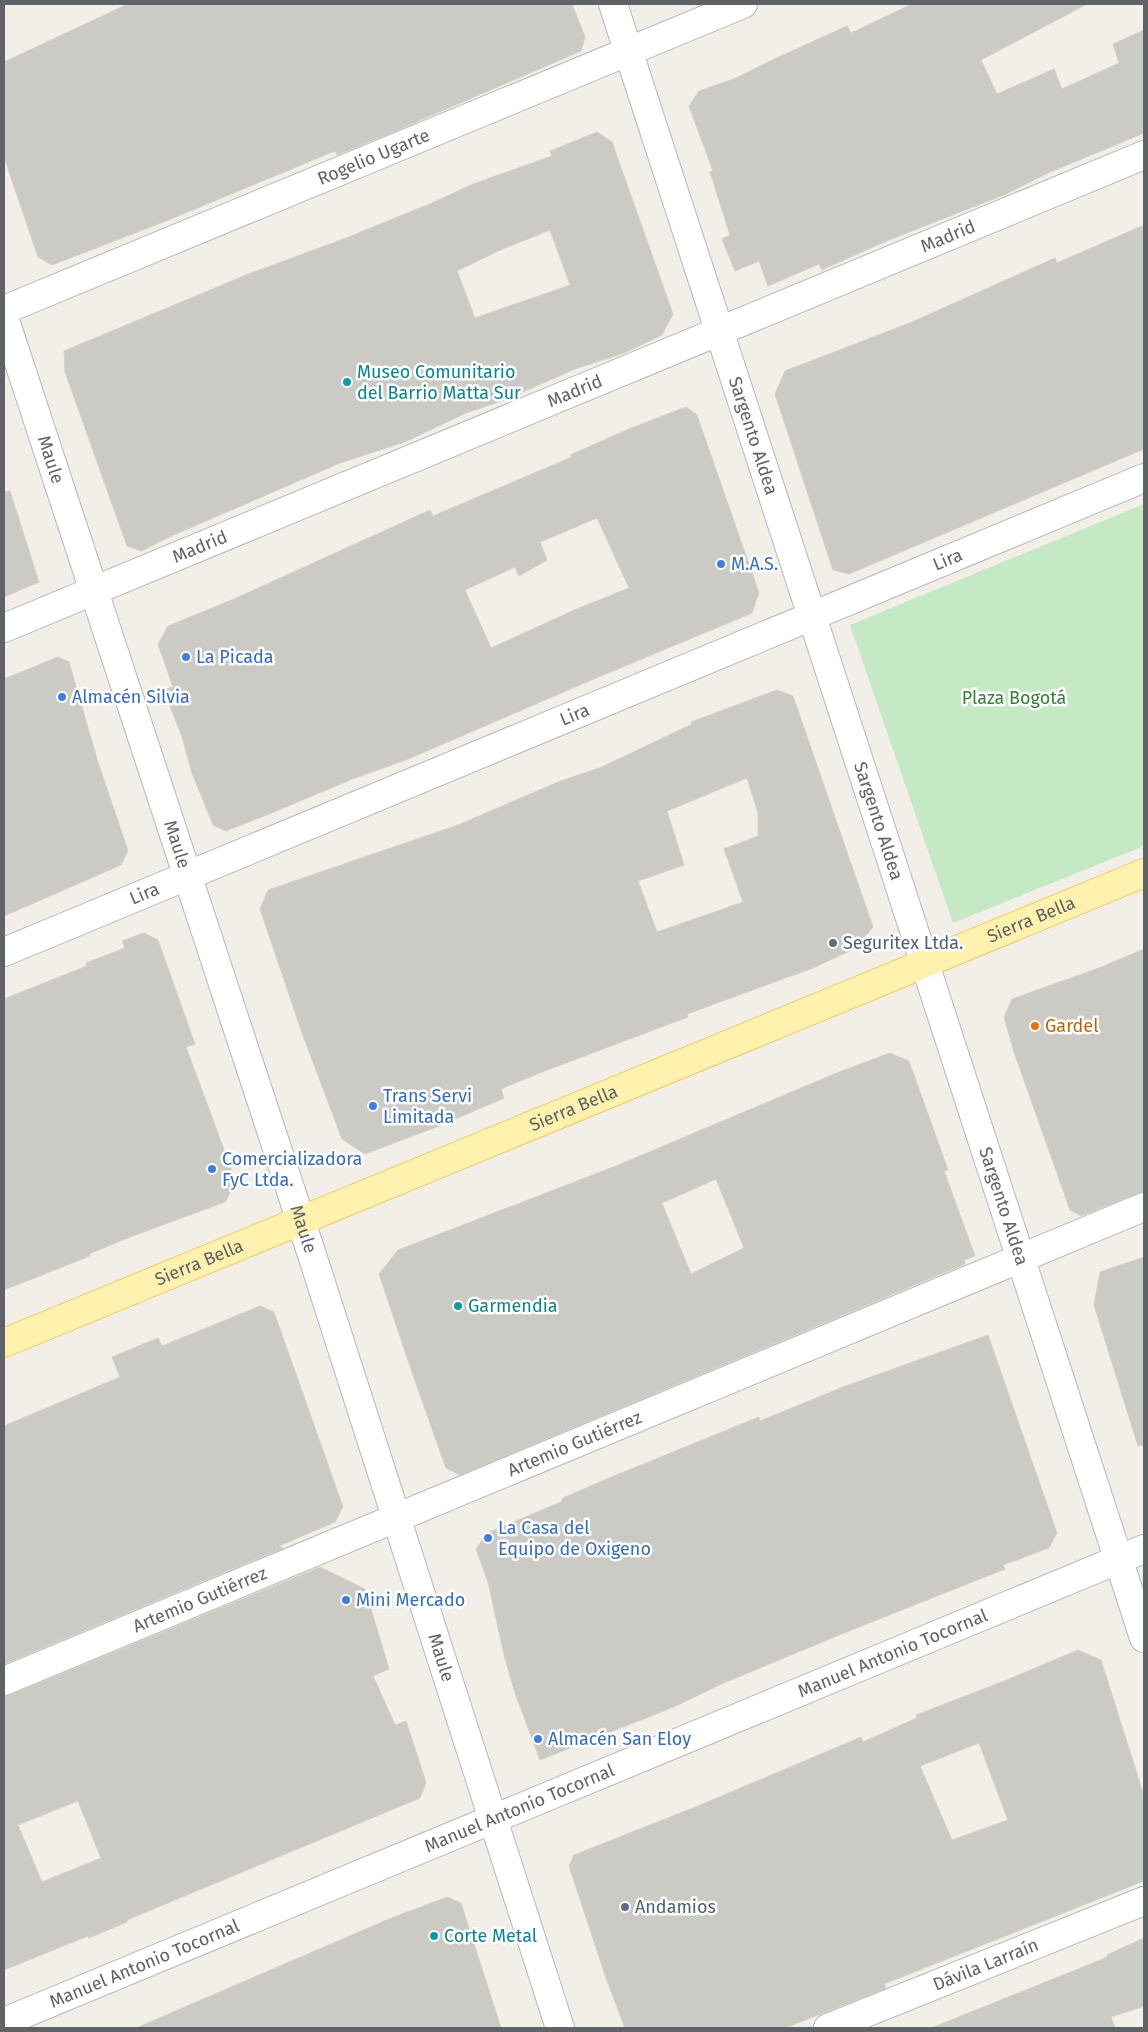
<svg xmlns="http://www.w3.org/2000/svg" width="1148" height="2032" font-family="'Fira Sans',sans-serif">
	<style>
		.green { fill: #c5e8c5 }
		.building { fill: #cccac5; stroke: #d6d1c6; fill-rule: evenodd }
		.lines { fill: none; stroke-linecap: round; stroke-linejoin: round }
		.minor-casing { stroke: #b5b8bc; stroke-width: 30 }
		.major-casing { stroke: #f2c960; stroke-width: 30 }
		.minor { stroke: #fff; stroke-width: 28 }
		.major { stroke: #fff2af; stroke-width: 28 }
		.culture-dot { fill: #0f9aa8; stroke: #fff; stroke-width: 2 }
		.shop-dot { fill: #3f7fe0; stroke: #fff; stroke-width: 2 }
		.service-dot { fill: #5c6f8a; stroke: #fff; stroke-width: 2 }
		.food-dot { fill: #e8710a; stroke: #fff; stroke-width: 2 }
		.labels { text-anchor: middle; stroke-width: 5; stroke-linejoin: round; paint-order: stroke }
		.street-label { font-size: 18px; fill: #5f6368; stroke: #fff }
		.culture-label { font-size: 18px; fill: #0d838f; stroke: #fff; text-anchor: start }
		.shop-label { font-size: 18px; fill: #366cbe; stroke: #fff; text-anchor: start }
		.park-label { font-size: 18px; fill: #348238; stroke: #fff }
		.service-label { font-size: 18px; fill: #4e5e75; stroke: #fff; text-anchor: start }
		.food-label { font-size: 18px; fill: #c56008; stroke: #fff; text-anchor: start }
	</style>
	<rect width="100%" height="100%" fill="#f1efe8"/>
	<path class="green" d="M 1144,504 L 1144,846 L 953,923 L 850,625 Z"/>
	<path class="building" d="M 128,4 L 572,4 L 585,37 L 581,51 L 393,132 L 337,155 L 335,151 L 166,221 L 52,265 L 38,257 L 4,157 L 4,62 Z
		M 912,4 L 1087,4 L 981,60 L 997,94 L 1054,69 L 1062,89 L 1119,63 L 1113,44 L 1144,30 L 1144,133 L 1048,173 L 1006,194 L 884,242 L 822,270 L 819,264 L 768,286 L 759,261 L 735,271 L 722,239 L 730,235 L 710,172 L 713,171 L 689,106 L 699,91 L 736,78 L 770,61 L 847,26 L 851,33 Z
		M 597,132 L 612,142 L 673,314 L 662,335 L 624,353 L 575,369 L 507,399 L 466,413 L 405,442 L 340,463 L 169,537 L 142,551 L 127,546 L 65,372 L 64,351 L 246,275 L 346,238 L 432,203 L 473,184 L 552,156 L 550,151 ZM 550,230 L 570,285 L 475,318 L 457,271 L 498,251 Z
		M 1144,225 L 1144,449 L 849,574 L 833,570 L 775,394 L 785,371 L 912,322 L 1055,258 L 1057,263 Z
		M 686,407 L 697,415 L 759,593 L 752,613 L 596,678 L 406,760 L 355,778 L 274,812 L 226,831 L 213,825 L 192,773 L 182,737 L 164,690 L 173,687 L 158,644 L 168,626 L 234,599 L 430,510 L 433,516 L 572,457 L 570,455 L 629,429 ZM 597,518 L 629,588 L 579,608 L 491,648 L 465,590 L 515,567 L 519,576 L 547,560 L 540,542 Z
		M 10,491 L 39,582 L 4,597 L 4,492 Z
		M 58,657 L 69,662 L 97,759 L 128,851 L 121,865 L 4,916 L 4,679 Z
		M 777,690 L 793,696 L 873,927 L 854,949 L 813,968 L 687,1014 L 688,1017 L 542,1072 L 501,1089 L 504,1098 L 439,1126 L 365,1154 L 342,1139 L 302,1033 L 260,909 L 268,890 L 458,825 L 558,782 L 602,767 L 692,724 L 691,722 ZM 747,778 L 758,813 L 758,836 L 724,849 L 743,902 L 657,932 L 638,881 L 684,865 L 667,811 Z
		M 144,933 L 158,940 L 195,1044 L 186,1047 L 236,1182 L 225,1202 L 130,1237 L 89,1254 L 90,1256 L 4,1290 L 4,999 L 87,966 L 86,963 L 125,948 L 122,941 Z
		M 1144,949 L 1144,1192 L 1138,1193 L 1081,1216 L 1070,1210 L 1015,1055 L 1004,1017 L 1012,999 L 1099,968 Z
		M 890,1053 L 909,1061 L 948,1170 L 944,1171 L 975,1256 L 964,1260 L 965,1264 L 460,1475 L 446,1468 L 415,1381 L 379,1274 L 398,1250 L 616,1166 L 839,1072 ZM 716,1179 L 744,1248 L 691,1274 L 662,1203 Z
		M 1144,1257 L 1144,1445 L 1138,1446 L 1094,1305 L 1100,1272 Z
		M 260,1306 L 274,1312 L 343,1507 L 335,1522 L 279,1546 L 283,1548 L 4,1664 L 4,1426 L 120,1377 L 112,1357 L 158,1338 L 162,1346 Z
		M 988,1335 L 1057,1533 L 1049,1548 L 1003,1565 L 1005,1569 L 844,1633 L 719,1685 L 676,1706 L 540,1760 L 515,1693 L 505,1659 L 488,1582 L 476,1549 L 487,1533 L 561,1502 L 563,1498 L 609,1478 L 759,1417 L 760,1421 L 843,1387 Z
		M 320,1567 L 365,1589 L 389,1669 L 373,1676 L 395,1725 L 406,1721 L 426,1782 L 420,1798 L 127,1920 L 127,1922 L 89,1938 L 88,1936 L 4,1970 L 4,1696 L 10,1695 ZM 78,1801 L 101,1858 L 42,1882 L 18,1825 Z
		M 1078,1650 L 1101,1660 L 1144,1796 L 1144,1881 L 884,1984 L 886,1988 L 785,2028 L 625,2028 L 606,1978 L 569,1866 L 574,1855 L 698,1806 L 861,1737 L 863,1742 L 917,1718 L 916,1715 L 1004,1681 ZM 979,1743 L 1008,1820 L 952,1840 L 920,1766 Z
		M 447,1897 L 461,1903 L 501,2028 L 136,2028 L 389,1919 Z
		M 1144,1938 L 1144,2006 L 1111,2017 L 1115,2028 L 931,2028 L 1108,1957 L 1107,1955 Z"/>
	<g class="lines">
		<g class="minor-casing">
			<g id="minor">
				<path id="s1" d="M 613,4 L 1144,1638"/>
				<path id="s2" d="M 4,310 L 743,4"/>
				<path id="s3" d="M 4,317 L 313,1258 L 560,2028"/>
				<path id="s4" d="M 4,628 L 1144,155"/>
				<path id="s5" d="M 4,952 L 1144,478"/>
				<path id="s6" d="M 4,1681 L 1144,1207"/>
				<path id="s7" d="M 4,2022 L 1144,1549"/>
				<path id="s8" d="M 828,2028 L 1144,1901"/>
			</g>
		</g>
		<g class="major-casing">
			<g id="major">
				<path id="s9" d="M 4,1343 L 1144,873"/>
			</g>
		</g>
		<use href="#minor" class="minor"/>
		<use href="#major" class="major"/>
	</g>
	<g class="culture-dot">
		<circle cx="347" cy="382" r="5"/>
		<circle cx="458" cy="1306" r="5"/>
		<circle cx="434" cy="1936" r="5"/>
	</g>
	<g class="shop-dot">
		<circle cx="721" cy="564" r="5"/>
		<circle cx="186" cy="657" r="5"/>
		<circle cx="62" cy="697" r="5"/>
		<circle cx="373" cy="1106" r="5"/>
		<circle cx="212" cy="1169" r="5"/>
		<circle cx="488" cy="1538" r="5"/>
		<circle cx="346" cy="1600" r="5"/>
		<circle cx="538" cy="1739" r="5"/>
	</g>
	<g class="service-dot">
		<circle cx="833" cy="943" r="5"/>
		<circle cx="625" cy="1907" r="5"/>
	</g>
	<circle class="food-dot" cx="1035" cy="1026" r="5"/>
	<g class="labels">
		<g class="street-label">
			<text dy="6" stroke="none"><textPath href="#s2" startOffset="400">Rogelio Ugarte</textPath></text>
			<text dy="6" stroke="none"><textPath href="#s4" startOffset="1022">Madrid</textPath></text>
			<text dy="6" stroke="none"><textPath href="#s4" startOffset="618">Madrid</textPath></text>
			<text dy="6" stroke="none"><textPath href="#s1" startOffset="454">Sargento Aldea</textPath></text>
			<text dy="6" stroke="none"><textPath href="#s3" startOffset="150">Maule</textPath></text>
			<text dy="6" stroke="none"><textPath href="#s4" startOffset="212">Madrid</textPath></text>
			<text dy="6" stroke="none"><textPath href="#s5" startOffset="1022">Lira</textPath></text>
			<text dy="6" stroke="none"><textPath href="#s5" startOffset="618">Lira</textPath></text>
			<text dy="6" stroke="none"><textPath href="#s1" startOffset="859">Sargento Aldea</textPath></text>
			<text dy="6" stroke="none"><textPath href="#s3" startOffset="555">Maule</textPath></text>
			<text dy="6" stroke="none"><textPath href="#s5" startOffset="152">Lira</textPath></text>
			<text dy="6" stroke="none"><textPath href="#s9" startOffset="1111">Sierra Bella</textPath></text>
			<text dy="6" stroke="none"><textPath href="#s9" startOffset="616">Sierra Bella</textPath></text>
			<text dy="6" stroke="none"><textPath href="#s1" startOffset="1264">Sargento Aldea</textPath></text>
			<text dy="6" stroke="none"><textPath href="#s3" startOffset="960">Maule</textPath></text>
			<text dy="6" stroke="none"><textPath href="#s9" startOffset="211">Sierra Bella</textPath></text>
			<text dy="6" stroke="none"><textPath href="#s6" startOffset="618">Artemio Gutiérrez</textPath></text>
			<text dy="6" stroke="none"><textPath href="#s6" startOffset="212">Artemio Gutiérrez</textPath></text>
			<text dy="6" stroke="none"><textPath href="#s7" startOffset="962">Manuel Antonio Tocornal</textPath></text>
			<text dy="6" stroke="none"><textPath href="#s3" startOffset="1410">Maule</textPath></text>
			<text dy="6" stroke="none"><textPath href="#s7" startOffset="558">Manuel Antonio Tocornal</textPath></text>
			<text dy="6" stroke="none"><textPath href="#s7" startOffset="152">Manuel Antonio Tocornal</textPath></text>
			<text dy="6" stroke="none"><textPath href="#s8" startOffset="170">Dávila Larraín</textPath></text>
		</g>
		<g class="culture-label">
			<text x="357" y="378">Museo Comunitario<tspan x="357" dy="21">del Barrio Matta Sur</tspan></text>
			<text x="468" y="1312">Garmendia</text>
			<text x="444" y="1942">Corte Metal</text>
		</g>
		<g class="shop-label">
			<text x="731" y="570">M.A.S.</text>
			<text x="196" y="663">La Picada</text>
			<text x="72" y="703">Almacén Silvia</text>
			<text x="383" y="1102">Trans Servi<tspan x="383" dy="21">Limitada</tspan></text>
			<text x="222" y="1165">Comercializadora<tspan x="222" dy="21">FyC Ltda.</tspan></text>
			<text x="498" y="1534">La Casa del<tspan x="498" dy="21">Equipo de Oxigeno</tspan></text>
			<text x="356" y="1606">Mini Mercado</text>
			<text x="548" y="1745">Almacén San Eloy</text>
		</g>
		<g class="park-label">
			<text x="1014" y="704">Plaza Bogotá</text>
		</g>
		<g class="service-label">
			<text x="843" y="949">Seguritex Ltda.</text>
			<text x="635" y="1913">Andamios</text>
		</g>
		<g class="food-label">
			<text x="1045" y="1032">Gardel</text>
		</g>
	</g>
	<rect width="1148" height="2032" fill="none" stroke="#5f6368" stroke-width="10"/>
</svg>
